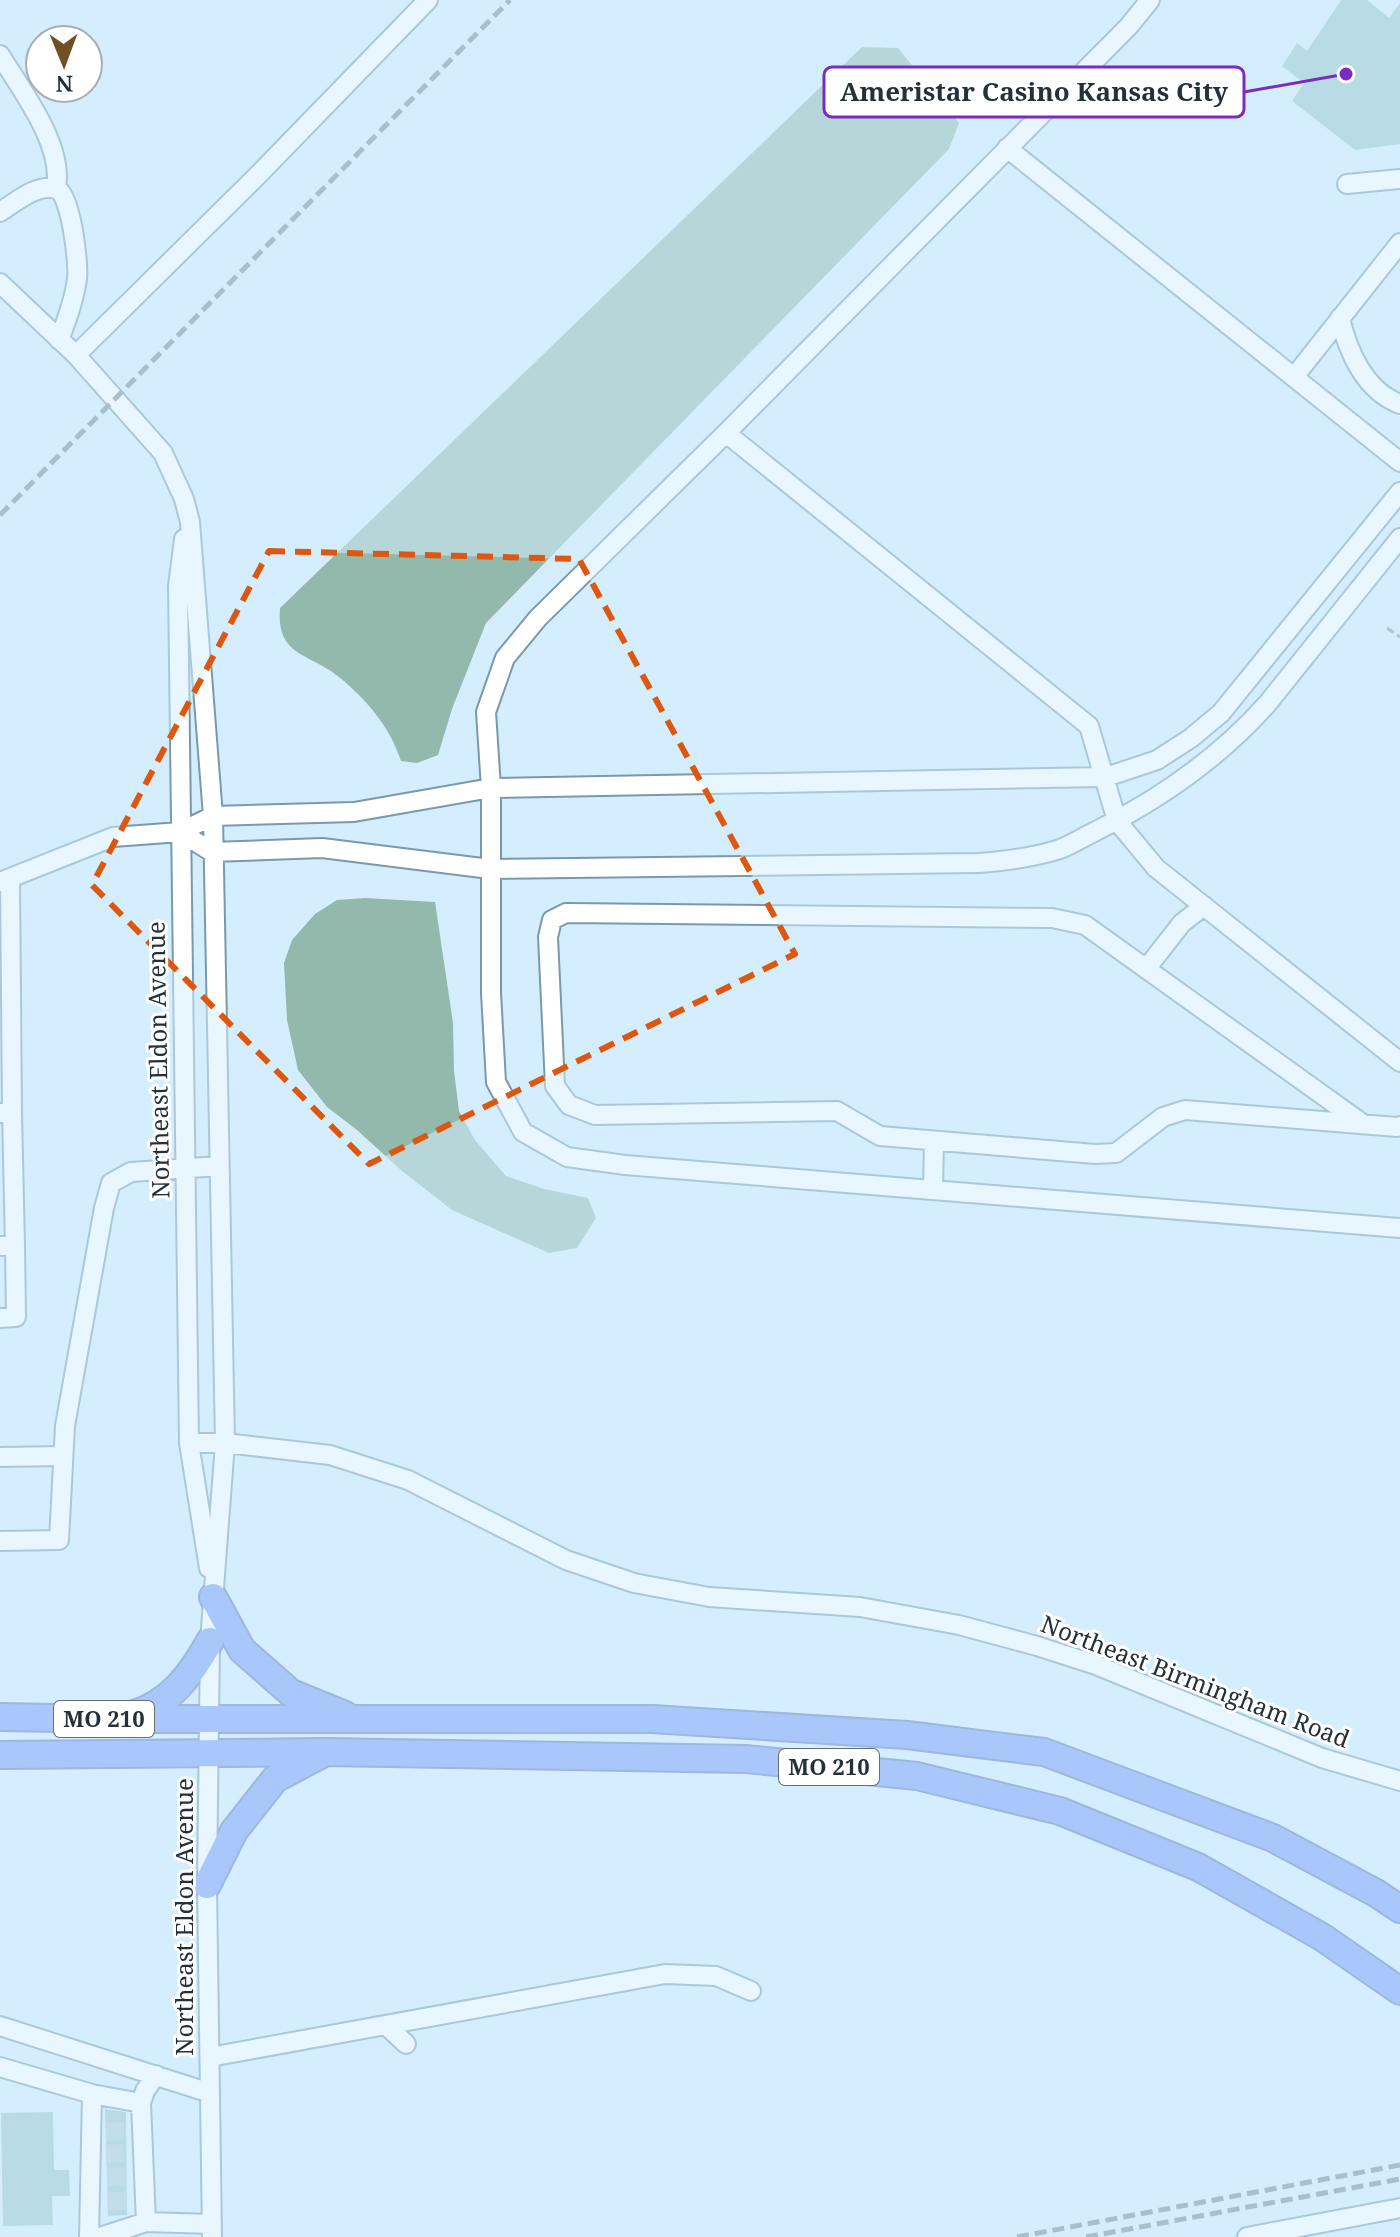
<svg xmlns="http://www.w3.org/2000/svg" width="1400" height="2237" font-family="'Noto Serif',serif">
	<style>
		.water { fill: #92b9ab }
		.building { fill: #98c4c8 }
		.lines { fill: none; stroke-linecap: round; stroke-linejoin: round }
		.minor-tunnel { stroke: #b1c8d7; stroke-width: 18; stroke-dasharray: 18 9; stroke-linecap: butt }
		.minor-casing { stroke: #7a99ac; stroke-width: 22 }
		.highway-casing { stroke: #5b74b4; stroke-width: 30 }
		.path { stroke: #8195a2; stroke-width: 3; stroke-dasharray: 8 4; stroke-linecap: butt }
		.minor { stroke: #fff; stroke-width: 18 }
		.highway { stroke: #7998f6; stroke-width: 26 }
		.rail { stroke: #738591; stroke-width: 5; stroke-dasharray: 12 6; stroke-linecap: butt }
		.marked { fill: none; stroke: #de570e; stroke-width: 6; stroke-dasharray: 16 10; stroke-linejoin: round }
		.labels { text-anchor: middle; stroke-width: 6; stroke-linejoin: round; paint-order: stroke }
		.shield { fill: #fff; stroke: #666f74; stroke-width: 2 }
		.shield-label { font-size: 22px; font-weight: bold; fill: #243139 }
		.street-label { font-size: 24px; fill: #243139; stroke: #fff }
		.leader { fill: none; stroke: #7b2cbf; stroke-width: 3 }
		.callout-dot { fill: #7b2cbf; stroke: #fff; stroke-width: 3 }
		.callout { fill: #fff; stroke: #7b2cbf; stroke-width: 3 }
		.callout-label { font-size: 26px; text-anchor: middle; font-weight: bold; fill: #243139 }
	</style>
	<rect width="100%" height="100%" fill="#d4eeff"/>
	<path class="water" d="M 862,47 L 898,48 L 959,123 L 949,149 L 486,623 L 452,709 L 438,755 L 417,763 L 401,761 C 390,727 367,700 339,677 C 310,653 276,657 280,608 Z
		M 365,898 L 435,902 L 453,1023 L 454,1071 L 459,1111 L 475,1140 L 506,1176 L 544,1189 L 588,1198 L 596,1218 L 577,1248 L 549,1253 L 452,1210 L 402,1171 L 357,1130 L 327,1107 L 298,1070 L 287,1020 L 284,963 L 292,940 L 315,914 L 337,900 Z"/>
	<path class="building" d="M 1341,0 L 1367,0 L 1389,18 L 1400,3 L 1400,144 L 1355,150 L 1292,101 L 1304,83 L 1282,66 L 1297,43 L 1307,51 Z
		M 105,2109 L 126,2112 L 127,2215 L 108,2216 Z
		M 53,2112 L 54,2170 L 69,2170 L 70,2196 L 52,2196 L 53,2225 L 3,2226 L 1,2113 Z"/>
	<g class="lines">
		<path class="minor-tunnel" d="M 106,2132 L 127,2131
			M 106,2154 L 127,2153
			M 107,2177 L 128,2176
			M 108,2201 L 129,2201"/>
		<g class="minor-casing">
			<path id="minor" d="M 1150,0 L 1129,26 L 726,433 L 538,618 L 505,658 L 486,712 L 491,788 L 491,993 L 496,1082 L 523,1132 L 567,1157 L 625,1165 L 1400,1228
				M 0,55 C 22,91 64,145 56,188
				M 1007,148 L 1400,462
				M 1347,184 L 1400,179
				M 0,212 C 16,202 37,183 57,189 C 71,194 79,265 77,279 C 74,301 67,320 59,340
				M 0,283 L 76,355 L 163,453 L 184,499 L 190,522 L 213,816 L 225,1443 L 210,1641 L 209,1720 L 207,1885 L 212,2237
				M 1340,318 C 1348,352 1365,391 1400,404
				M 76,355 L 257,176 L 428,0
				M 1294,377 L 1400,243
				M 726,433 L 1089,726 L 1117,821 L 1156,868 L 1400,1062
				M 184,539 L 178,586 L 189,1443 L 209,1568
				M 180,832 L 212,852 L 322,848 L 490,869 L 978,863 C 1005,861 1031,858 1057,850 C 1070,846 1083,837 1096,831 C 1160,799 1220,757 1268,703 L 1400,538
				M 0,882 L 113,837 L 180,832 L 213,816 L 354,812 L 491,788 L 1106,777 L 1157,760 L 1191,738 L 1221,713 L 1400,492
				M 1146,969 L 1182,923 L 1204,906
				M 0,1113 L 12,1113 L 10,878
				M 1363,1124 L 1085,925 L 1052,918 L 566,913 L 552,920 L 548,937 L 555,1086 L 569,1105 L 595,1115 L 837,1111 L 880,1136 L 1095,1154 L 1116,1153 L 1163,1117 L 1185,1110 L 1397,1127 L 1400,1126
				M 933,1190 L 934,1141
				M 0,1246 L 15,1246 L 12,1113
				M 0,1318 L 16,1317 L 15,1246
				M 189,1443 L 225,1443 L 330,1455 L 408,1480 L 566,1560 L 634,1583 L 709,1597 L 860,1607 L 959,1625 L 1037,1646 L 1096,1665 L 1322,1758 L 1400,1781
				M 0,1457 L 63,1456
				M 0,1541 L 59,1540 L 65,1426 L 104,1208 L 111,1183 L 131,1172 L 219,1166
				M 386,2025 L 406,2044
				M 0,2026 L 210,2093
				M 210,2057 L 665,1974 L 716,1976 L 751,1991
				M 0,2067 L 92,2094 L 89,2237
				M 92,2094 L 141,2103
				M 146,2222 L 141,2103 L 145,2091 L 156,2075
				M 100,2237 L 146,2222 L 212,2224
				M 1247,2237 L 1400,2208"/>
		</g>
		<g class="highway-casing">
			<path id="highway" d="M 213,1597 L 242,1650 L 291,1693 L 345,1715
				M 131,1715 C 170,1704 191,1675 210,1641
				M 0,1717 L 116,1719 L 652,1719 L 907,1735 L 1044,1752 L 1273,1838 L 1376,1893 L 1400,1909
				M 0,1755 L 326,1752 L 746,1759 L 917,1776 L 1060,1811 L 1198,1867 L 1322,1937 L 1400,1991
				M 207,1885 L 234,1831 L 275,1779 L 322,1754"/>
		</g>
		<path class="path" d="M 1387,628 L 1400,637"/>
		<use href="#minor" class="minor"/>
		<use href="#highway" class="highway"/>
		<path class="rail" d="M 0,515 L 510,0
			M 1017,2237 L 1400,2165
			M 1086,2237 L 1400,2179"/>
	</g>
	<path d="M0 0H1400V2237H0ZM 269,551 L 579,559 L 795,954 L 369,1164 L 92,885 Z" fill="#d4eeff" fill-opacity=".55" fill-rule="evenodd"/>
	<path class="marked" d="M 269,551 L 579,559 L 795,954 L 369,1164 L 92,885 Z"/>
	<g class="labels">
		<g class="shield">
			<rect x="54" y="1701" width="100" height="36" rx="6"/>
			<rect x="779" y="1749" width="100" height="36" rx="6"/>
		</g>
		<g class="shield-label">
			<text x="104" y="1727">MO 210</text>
			<text x="829" y="1775">MO 210</text>
		</g>
		<g class="street-label">
			<text transform="translate(159 1060) rotate(-91)" y="8">Northeast Eldon Avenue</text>
			<text transform="translate(1195 1682) rotate(21)" y="8">Northeast Birmingham Road</text>
			<text transform="translate(185 1917) rotate(-90)" y="8">Northeast Eldon Avenue</text>
		</g>
	</g>
	<path class="leader" d="M1346 74L1244 92"/>
	<circle class="callout-dot" cx="1346" cy="74" r="8"/>
	<rect class="callout" x="824" y="67" width="420" height="50" rx="8"/>
	<g class="callout-label">
		<text x="1034" y="101">Ameristar Casino Kansas City</text>
	</g>
	<g transform="translate(64 64) rotate(179)"><circle r="38" fill="#ffffff" stroke="#a7adb0" stroke-width="2"/>
	<path d="M0-6L14 30L0 20L-14 30Z" fill="#6f4f25"/>
	<text y="-12" font-size="22" font-weight="bold" text-anchor="middle" fill="#243139">N</text>
	</g>
</svg>
